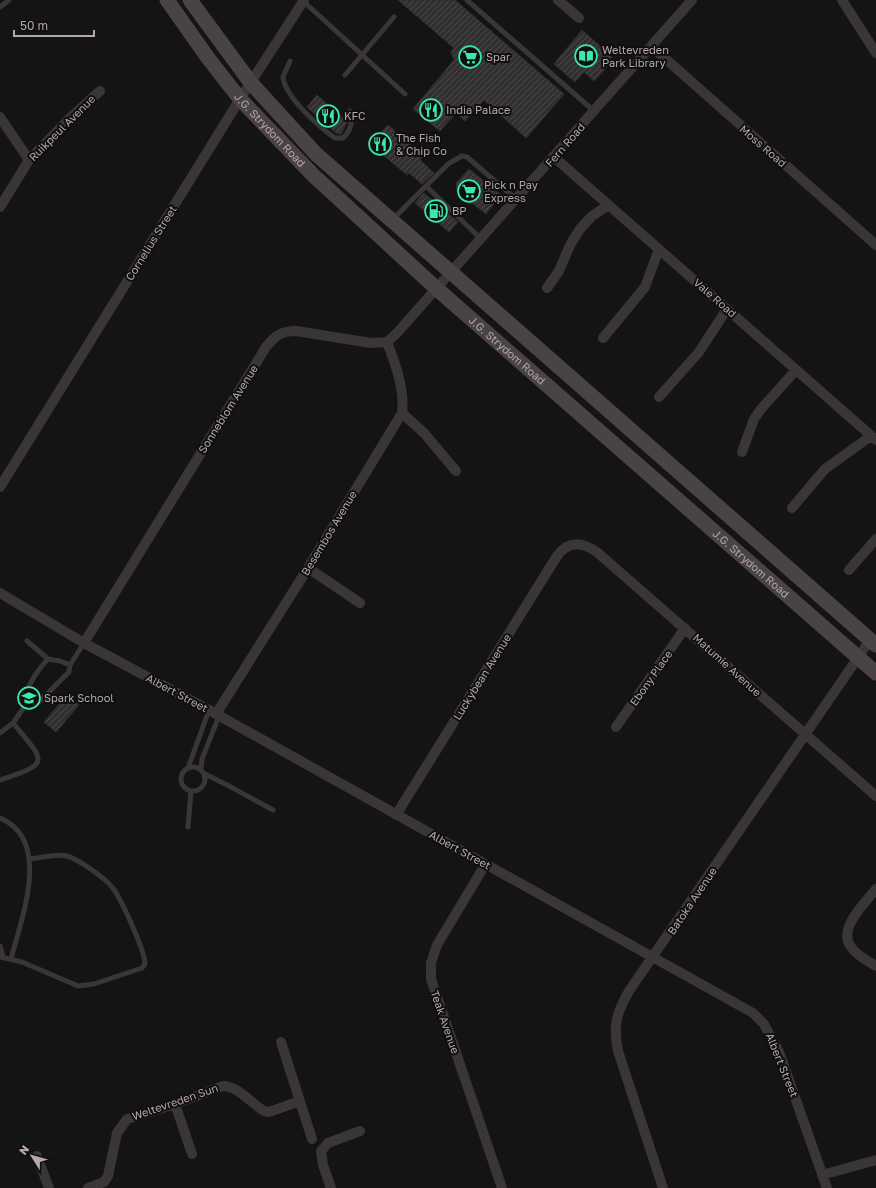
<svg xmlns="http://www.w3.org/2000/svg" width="876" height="1188" font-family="'Golos Text',sans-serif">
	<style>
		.building { fill: url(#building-hatch); stroke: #312e2e }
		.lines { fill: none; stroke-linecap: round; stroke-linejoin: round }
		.lane { stroke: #3a3536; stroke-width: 5 }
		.street { stroke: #3a3536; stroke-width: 10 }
		.secondary { stroke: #4a4345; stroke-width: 15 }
		.labels { text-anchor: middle; stroke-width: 4; stroke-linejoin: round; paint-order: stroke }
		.poi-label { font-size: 11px; fill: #b5a6ab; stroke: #100f0f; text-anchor: start }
		.street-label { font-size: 11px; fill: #b5a6ab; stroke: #100f0f }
	</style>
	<defs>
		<pattern id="building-hatch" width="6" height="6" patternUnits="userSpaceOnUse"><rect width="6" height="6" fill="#312f2f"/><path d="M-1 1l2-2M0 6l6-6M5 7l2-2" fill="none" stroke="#4d4a4a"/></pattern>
	</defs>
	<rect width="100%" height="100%" fill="#151414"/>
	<path class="building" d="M 398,0 L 455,0 L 564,94 L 526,138 L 484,100 L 465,121 L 456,113 L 440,131 L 413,109 L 454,60 L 451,52 L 454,48 Z
		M 582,30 L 612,57 L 605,65 L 607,67 L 594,81 L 584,72 L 575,82 L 554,64 Z
		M 317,95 L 347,122 L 341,134 L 336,133 L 307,107 Z
		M 388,125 L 423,156 L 420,160 L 434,173 L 422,184 L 409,173 L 407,175 L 370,144 Z
		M 469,169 L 501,195 L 486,214 L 457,191 L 456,183 Z
		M 424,193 L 458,222 L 449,232 L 415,203 Z
		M 66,696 L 79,705 L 56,732 L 44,722 Z"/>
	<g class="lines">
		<path class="lane" d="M 467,0 L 594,111
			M 303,1 L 405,94
			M 0,7 L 9,0
			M 290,61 L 283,77 C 285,97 319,127 335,138 L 343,138 C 352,129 352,123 350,111
			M 345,75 L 394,17
			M 427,187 L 481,239
			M 393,219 L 448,164 L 462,156 L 467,157 L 516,199
			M 27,641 L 48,659 L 60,661 L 70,665
			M 48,659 C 37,670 30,682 24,697 L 27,703 L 33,705 L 38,703 L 69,672 L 70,665 L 84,643
			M 0,733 L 13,723 L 27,703
			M181 779a12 12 0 1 1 24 0a12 12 0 1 1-24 0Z
			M 188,768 L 209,710
			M 201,769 L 202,759 L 219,716
			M 205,774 L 229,786 L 273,810
			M 0,780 C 52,763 45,762 13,723
			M 0,818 C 53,840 21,919 11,959
			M 188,827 L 191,791
			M 0,946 L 3,957
			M 0,957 L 22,962 L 78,986 L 94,984 L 142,968 L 145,964 C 145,951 121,898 112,887 C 105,878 78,859 67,856 C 55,853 41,858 30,859"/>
		<path class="street" d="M 558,0 L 579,18
			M 842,0 L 876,53
			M 651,46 L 876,245
			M 0,117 L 29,160
			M 554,157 L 876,440
			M 0,207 L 29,160 L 70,118 L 100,91
			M 547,288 L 559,271 L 570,245 L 580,229 L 592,216 L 609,205
			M 603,338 L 645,287 L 659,249
			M 659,397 L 699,352 L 727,309
			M 402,413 L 424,433 L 456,471
			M 742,452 L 754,419 L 761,409 L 796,370
			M 0,487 L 240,99 L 304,0
			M 792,508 L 825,469 L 871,436
			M 308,568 L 360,603
			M 849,570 L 876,539
			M 0,593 L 84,643 L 209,710 L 753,1013 L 764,1024 L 779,1052 L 827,1188
			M 84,643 L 266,347 C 275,336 281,331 296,331 L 371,343 L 387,342 L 397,333 L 692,0
			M 216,714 L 308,568 L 402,413 C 405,389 395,363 387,342
			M 616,727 L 685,628
			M 396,815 L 557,556 C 569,540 583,542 598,553 L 876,796
			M 485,865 L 437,945 L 431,963 L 431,979 L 502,1188
			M 876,889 C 865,903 837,929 851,947 C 857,956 868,961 876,966
			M 281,1042 L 312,1139
			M 175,1104 L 192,1154
			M 37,1156 L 49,1188
			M 822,1175 L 876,1160
			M 88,1188 L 104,1182 L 108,1176 L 117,1133 L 127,1119 L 175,1104 L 223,1086 C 238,1086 252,1104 264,1111 L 269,1112 L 300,1101
			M 331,1188 L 323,1165 L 321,1151 L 328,1143 L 360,1131
			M 663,1188 L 618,1051 C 613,1025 616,1014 629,991 L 870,640"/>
		<g class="secondary">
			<path id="s1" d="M 167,0 L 208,58 L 240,99 L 313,175 L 437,289 L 876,673"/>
			<path d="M 190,0 L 251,83 L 316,154 L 876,645"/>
		</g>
	</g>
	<defs>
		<g id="library-ring" transform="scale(1.15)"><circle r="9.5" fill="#100f0f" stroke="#39e8b0" stroke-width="1.5"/><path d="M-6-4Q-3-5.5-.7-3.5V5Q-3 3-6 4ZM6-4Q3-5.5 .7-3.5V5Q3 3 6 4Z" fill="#39e8b0"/></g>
		<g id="supermarket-ring" transform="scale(1.15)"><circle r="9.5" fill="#100f0f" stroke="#39e8b0" stroke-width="1.5"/><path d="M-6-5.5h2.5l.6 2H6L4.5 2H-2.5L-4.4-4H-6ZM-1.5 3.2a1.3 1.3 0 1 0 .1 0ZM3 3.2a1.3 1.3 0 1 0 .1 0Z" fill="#39e8b0"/></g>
		<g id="restaurant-ring" transform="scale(1.15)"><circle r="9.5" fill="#100f0f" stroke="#39e8b0" stroke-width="1.5"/><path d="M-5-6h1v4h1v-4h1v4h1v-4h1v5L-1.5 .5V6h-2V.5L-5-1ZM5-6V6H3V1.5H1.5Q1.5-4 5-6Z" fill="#39e8b0"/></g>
		<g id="fuel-ring" transform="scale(1.15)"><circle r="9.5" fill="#100f0f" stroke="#39e8b0" stroke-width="1.5"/><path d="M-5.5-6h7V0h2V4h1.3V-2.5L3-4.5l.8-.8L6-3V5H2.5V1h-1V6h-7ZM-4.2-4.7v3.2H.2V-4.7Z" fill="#39e8b0"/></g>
		<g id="school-ring" transform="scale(1.15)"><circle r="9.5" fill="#100f0f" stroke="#39e8b0" stroke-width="1.5"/><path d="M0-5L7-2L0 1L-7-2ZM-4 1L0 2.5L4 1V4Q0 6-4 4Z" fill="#39e8b0"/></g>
	</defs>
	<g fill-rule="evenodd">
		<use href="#library-ring" x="586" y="56"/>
		<use href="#supermarket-ring" x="470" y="57"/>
		<use href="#restaurant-ring" x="431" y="110"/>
		<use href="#restaurant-ring" x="328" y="116"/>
		<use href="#restaurant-ring" x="380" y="144"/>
		<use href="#supermarket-ring" x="469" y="191"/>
		<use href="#fuel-ring" x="436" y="211"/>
		<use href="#school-ring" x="29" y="698"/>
	</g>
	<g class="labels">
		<g class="poi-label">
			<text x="602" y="54">Weltevreden<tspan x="602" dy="13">Park Library</tspan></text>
			<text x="486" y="61">Spar</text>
			<text x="446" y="114">India Palace</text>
			<text x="344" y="120">KFC</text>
			<text x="396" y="142">The Fish<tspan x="396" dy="13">&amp; Chip Co</tspan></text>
			<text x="484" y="189">Pick n Pay<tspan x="484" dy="13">Express</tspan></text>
			<text x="452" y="215">BP</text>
			<text x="44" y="702">Spark School</text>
		</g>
		<g class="street-label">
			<text transform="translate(62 128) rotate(-45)" y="4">Ruikpeul Avenue</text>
			<text dy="4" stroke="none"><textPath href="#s1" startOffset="166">J.G. Strydom Road</textPath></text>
			<text transform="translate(565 145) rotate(-49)" y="4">Fern Road</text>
			<text transform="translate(763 146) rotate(41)" y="4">Moss Road</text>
			<text transform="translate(151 243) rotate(-58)" y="4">Cornelius Street</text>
			<text transform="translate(715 298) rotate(41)" y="4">Vale Road</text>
			<text dy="4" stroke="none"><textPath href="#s1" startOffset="490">J.G. Strydom Road</textPath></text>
			<text transform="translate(228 409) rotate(-58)" y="4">Sonneblom Avenue</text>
			<text transform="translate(329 533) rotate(-59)" y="4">Besembos Avenue</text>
			<text dy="4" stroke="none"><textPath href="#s1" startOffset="814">J.G. Strydom Road</textPath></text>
			<text transform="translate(727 665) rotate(42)" y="4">Matumie Avenue</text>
			<text transform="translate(482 677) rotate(-58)" y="4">Luckybean Avenue</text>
			<text transform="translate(651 678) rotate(-55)" y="4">Ebony Place</text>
			<text transform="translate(177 693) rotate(28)" y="4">Albert Street</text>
			<text transform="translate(460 850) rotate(29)" y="4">Albert Street</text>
			<text transform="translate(692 901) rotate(-56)" y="4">Batoka Avenue</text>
			<text transform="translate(445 1022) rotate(71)" y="4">Teak Avenue</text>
			<text transform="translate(782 1065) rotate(68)" y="4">Albert Street</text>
			<text transform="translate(175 1102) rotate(-19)" y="4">Weltevreden Sun</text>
		</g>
	</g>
	<g transform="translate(32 1156) rotate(307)" stroke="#100f0f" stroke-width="3" paint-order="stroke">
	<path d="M0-3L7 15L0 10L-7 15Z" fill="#b5a6ab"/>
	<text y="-6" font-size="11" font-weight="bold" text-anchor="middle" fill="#b5a6ab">N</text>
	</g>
	<path d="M14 30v6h80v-6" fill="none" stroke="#b5a6ab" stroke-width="2"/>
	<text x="20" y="30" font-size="12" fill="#b5a6ab" stroke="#100f0f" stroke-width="3" paint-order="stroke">50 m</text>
</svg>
